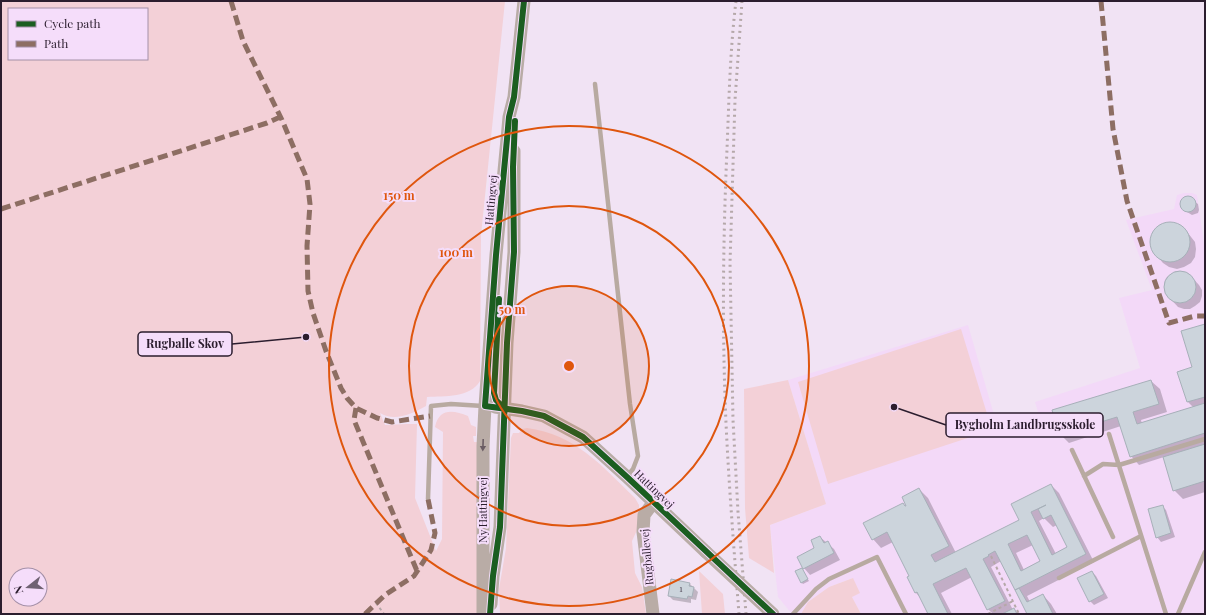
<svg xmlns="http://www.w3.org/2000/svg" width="1206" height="615" font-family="'Playfair Display',serif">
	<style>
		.built { fill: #f3d9f8 }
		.green { fill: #f3d0d7; fill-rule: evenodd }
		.shadow { fill: #0003; fill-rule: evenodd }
		.building { fill: #ccd4dc; stroke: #a7b0b9; fill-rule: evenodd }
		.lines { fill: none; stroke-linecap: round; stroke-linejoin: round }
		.path { stroke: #b5a8a8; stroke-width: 2; stroke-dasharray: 3 3; stroke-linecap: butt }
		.lane { stroke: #b8aaa1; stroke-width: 4.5 }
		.secondary { stroke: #b9aca6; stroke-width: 13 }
		.rail { stroke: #b5a8a9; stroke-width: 3; stroke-dasharray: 2 4; stroke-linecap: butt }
		.secondary-bridge { stroke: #b9aca6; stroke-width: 13 }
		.quiet { stroke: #8d6e63; stroke-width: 5; stroke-dasharray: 10 5; stroke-linecap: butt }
		.cycleway-casing { stroke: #f5ddfa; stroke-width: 8 }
		.cycleway { stroke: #1b5e20; stroke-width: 6 }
		.oneway { fill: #6b5d64 }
		.ring { fill: none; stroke: #df560e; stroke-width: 2 }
		.labels { text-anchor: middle; stroke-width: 4; stroke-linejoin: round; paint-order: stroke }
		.number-label { font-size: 9px; fill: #534b5a }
		.street-label { font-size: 11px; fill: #2b1d2e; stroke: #f5ddfa }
		.centre { fill: #df560e; stroke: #f5ddfa; stroke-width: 2 }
		.ring-label { font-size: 12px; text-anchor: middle; font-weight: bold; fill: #df560e; stroke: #f5ddfa; stroke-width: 4; stroke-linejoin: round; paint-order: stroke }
		.leader { fill: none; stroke: #2b1d2e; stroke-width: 1.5 }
		.callout-dot { fill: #2b1d2e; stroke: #f5ddfa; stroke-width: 1.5 }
		.callout { fill: #f5ddfa; stroke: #2b1d2e; stroke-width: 1.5 }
		.callout-label { font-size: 12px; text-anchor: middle; font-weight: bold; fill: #2b1d2e }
	</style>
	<rect width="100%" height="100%" fill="#f1e3f4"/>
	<path class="built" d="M 1184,193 L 1192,193 L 1197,195 L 1205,251 L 1205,614 L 861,614 L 852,597 L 853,578 L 829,587 L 808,602 L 801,614 L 792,614 L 778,597 L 770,525 L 826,504 L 788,380 L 968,325 L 997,425 L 1038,412 L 1035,402 L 1140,368 L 1119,298 L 1152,290 L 1126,220 L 1174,209 L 1177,195 Z"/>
	<path class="green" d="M 1,1 L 505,1 L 481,235 L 480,381 C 470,398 445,396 427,397 L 426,406 C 412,414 394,422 380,413 L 385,425 L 407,424 L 417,424 L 415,498 L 436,551 L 442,539 L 443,432 L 435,427 C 439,408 453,410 468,416 L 471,425 L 476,427 L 476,436 L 473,436 L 474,442 L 478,442 L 479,614 L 1,614 ZM 9,9 L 147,9 L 147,59 L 9,59 ZM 16,575 L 40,575 L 40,599 L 16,599 Z
		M 961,329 L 992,430 L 828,484 L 798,382 Z
		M 788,380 L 826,504 L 770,525 L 774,573 L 749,558 L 745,508 L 744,389 Z
		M 527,428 C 575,434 602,466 635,498 L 639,505 L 639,515 L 637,530 L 632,541 L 635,573 L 642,587 L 646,614 L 500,614 L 499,589 L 506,548 L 511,438 L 513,433 L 519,433 L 522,429 Z
		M 699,571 L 723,594 L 725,614 L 702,614 Z
		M 853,578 L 860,593 L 852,597 L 861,614 L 801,614 L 808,602 L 829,587 Z"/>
	<path class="shadow" d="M 1188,197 L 1198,204 L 1199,210 L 1198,213 L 1192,215 L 1187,212 L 1181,205 L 1182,199 Z
		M 1170,223 L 1177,224 L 1184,228 L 1195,242 L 1196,249 L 1195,257 L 1191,263 L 1184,267 L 1177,269 L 1169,267 L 1163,263 L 1152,250 L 1150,242 L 1152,235 L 1156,228 L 1162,224 Z
		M 1176,271 L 1182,271 L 1188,273 L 1199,285 L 1202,290 L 1202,296 L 1200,302 L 1195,306 L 1190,309 L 1184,309 L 1178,307 L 1167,295 L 1164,290 L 1164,284 L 1166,278 L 1171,274 Z
		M 1205,325 L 1205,492 L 1183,499 L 1174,490 L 1164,457 L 1139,465 L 1131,456 L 1121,426 L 1069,443 L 1060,434 L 1151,381 L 1160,389 L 1167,412 L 1141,420 L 1142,424 L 1194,408 L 1188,402 L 1193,368 Z
		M 1051,485 L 1059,493 L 1094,562 L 1027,596 L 1030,602 L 1043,595 L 1051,604 L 1057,614 L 1028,614 L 1001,561 L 991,567 L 1013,610 L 1014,609 L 1019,614 L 993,614 L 988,609 L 972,577 L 941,593 L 952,614 L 929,614 L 921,598 L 916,593 L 908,577 L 910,576 L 893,542 L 881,548 L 873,539 L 903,504 L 909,510 L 919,489 L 928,498 L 956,553 L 1020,520 ZM 1044,518 L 1053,527 L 1057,525 L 1068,548 L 1056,554 L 1039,521 ZM 1033,545 L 1041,562 L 1024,570 L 1016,553 Z
		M 1162,506 L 1166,510 L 1175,537 L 1161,542 L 1157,537 Z
		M 820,537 L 834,549 L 840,560 L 810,575 L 804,568 L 816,548 Z
		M 803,571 L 809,581 L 803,584 L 801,582 Z
		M 1092,572 L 1096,576 L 1108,598 L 1094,605 L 1090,601 Z
		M 690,584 L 698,592 L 696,600 L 691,599 L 691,603 L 673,600 L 669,596 Z"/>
	<path class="building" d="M1180 204a8 8 0 1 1 16 0a8 8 0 1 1-16 0Z
		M1150 242a20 20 0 1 1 40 0a20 20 0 1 1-40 0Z
		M1164 287a16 16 0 1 1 32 0a16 16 0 1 1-32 0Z
		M 1205,324 L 1205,397 L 1187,402 L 1177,372 L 1192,367 L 1181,331 Z
		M 1151,380 L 1159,404 L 1133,412 L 1137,424 L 1205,403 L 1205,433 L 1130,457 L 1117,417 L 1059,435 L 1052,410 Z
		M 1205,444 L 1205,481 L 1173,491 L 1163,457 Z
		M 1051,484 L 1086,554 L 1015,590 L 995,551 L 988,555 L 989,556 L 983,559 L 1005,601 L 987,610 L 966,568 L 933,584 L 948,614 L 928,614 L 917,592 L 915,593 L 907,577 L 909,576 L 887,532 L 872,540 L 863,523 L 903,503 L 905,506 L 906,506 L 902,497 L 919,488 L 949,546 L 931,555 L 935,562 L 1019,520 L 1011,504 ZM 1046,505 L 1038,509 L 1043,519 L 1051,515 L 1067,547 L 1052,555 L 1031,512 ZM 1027,535 L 1040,561 L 1021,571 L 1008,544 Z
		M 1163,505 L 1171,533 L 1156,538 L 1148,509 Z
		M 820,536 L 824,543 L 828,541 L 834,553 L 803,569 L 797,557 L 814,548 L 811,540 Z
		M 802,568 L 808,579 L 801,583 L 795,571 Z
		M 1092,571 L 1104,594 L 1089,602 L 1077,578 Z
		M 671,579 L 690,583 L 689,586 L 694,587 L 692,597 L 688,596 L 687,599 L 668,596 Z
		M 1019,588 L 1027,602 L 1043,594 L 1053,614 L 1027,614 L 1015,590 Z
		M 1014,608 L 1017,614 L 1002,614 Z"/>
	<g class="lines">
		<path class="path" d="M 991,556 L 1019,614
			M 376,603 L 384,614
			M 988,614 L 1013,601"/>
		<path class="lane" d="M 595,84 L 630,404 L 638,456 L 633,469 L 628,475
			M 1109,434 L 1166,614
			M 1072,450 L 1113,537
			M 1084,476 L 1103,464 L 1119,465 L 1205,439
			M 428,499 L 431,406 L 451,404 L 483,406
			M 1059,578 L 1141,536
			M 793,614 L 816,589 L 829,579 L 877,557 L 906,614
			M 1178,614 L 1205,552"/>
		<path class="secondary" d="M 495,407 L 522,411 L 544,416 L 583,437 L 627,477 L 706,552
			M 491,604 L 493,576 L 500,527 L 507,343 L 514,252 L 514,151
			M 483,614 L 483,446 L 485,406 L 496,255 L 507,139 L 509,117 L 514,97 L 524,1
			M 653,614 L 643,532 L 644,515 L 653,503"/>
		<path class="rail" d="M 736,1 C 730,50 729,100 727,149 C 723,240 722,332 726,423 C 729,487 734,550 739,614
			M 742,1 L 735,100 L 730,263 L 733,420 L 738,512 L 746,614"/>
		<path class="secondary-bridge" d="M 706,552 L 773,614"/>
		<path class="quiet" d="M 231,1 L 243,41 L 282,120 L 307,179 L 310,204 L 307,246 L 308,291 L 313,313 L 326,351 L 341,388 L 347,398 L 356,408 L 377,418 L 392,422 L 430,416
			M 1101,1 L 1113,129 L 1127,201 L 1169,323 L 1195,316 L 1205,316
			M 1,209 L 267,123 L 280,117
			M 356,408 L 354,420 L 417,571
			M 365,614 L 385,595 L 414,576 L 431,550 L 435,533 L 428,499"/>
		<g class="cycleway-casing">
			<path id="cycleway" d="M 524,1 L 514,97 L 509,117 L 507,139 L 496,255 L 485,406 L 522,411 L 544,416 L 583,437 L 627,477 L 773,614
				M 499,299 L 494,393 L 496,400 L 504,408
				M 490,614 L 493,576 L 500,527 L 507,343 L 514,252 L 513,167 L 515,121"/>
		</g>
		<use href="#cycleway" class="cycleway"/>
	</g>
	<defs><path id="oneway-solid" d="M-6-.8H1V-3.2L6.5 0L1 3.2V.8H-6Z"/></defs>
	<use class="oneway" href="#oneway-solid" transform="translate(483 445) rotate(92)"/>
	<circle cx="569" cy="366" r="80" fill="#df560e" fill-opacity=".12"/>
	<g class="ring">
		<circle cx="569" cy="366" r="80"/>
		<circle cx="569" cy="366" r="160"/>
		<circle cx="569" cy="366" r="240"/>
	</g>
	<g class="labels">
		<g class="number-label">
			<text x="681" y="592">1</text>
		</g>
		<g class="street-label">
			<text transform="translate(491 200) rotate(-85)" y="4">Hattingvej</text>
			<text transform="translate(654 489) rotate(44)" y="4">Hattingvej</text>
			<text transform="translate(483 510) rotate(-90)" y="4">Ny Hattingvej</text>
			<text transform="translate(647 557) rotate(-95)" y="4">Rugballevej</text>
		</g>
	</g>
	<circle cx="569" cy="366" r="6" class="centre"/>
	<g class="ring-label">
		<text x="399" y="200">150 m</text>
		<text x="456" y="257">100 m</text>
		<text x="512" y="314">50 m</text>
	</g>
	<path class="leader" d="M306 337L232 344M894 407L946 425"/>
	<g class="callout-dot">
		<circle cx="306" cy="337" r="4"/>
		<circle cx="894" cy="407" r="4"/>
	</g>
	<g class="callout">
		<rect x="138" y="332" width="94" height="24" rx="4"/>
		<rect x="946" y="413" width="157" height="24" rx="4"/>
	</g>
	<g class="callout-label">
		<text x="185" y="348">Rugballe Skov</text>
		<text x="1025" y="429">Bygholm Landbrugsskole</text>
	</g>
	<rect width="1206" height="615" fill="none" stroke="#2b1d2e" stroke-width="4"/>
	<rect x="8" y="8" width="140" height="52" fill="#f5ddfa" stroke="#a490a8"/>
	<rect x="16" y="21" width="20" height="6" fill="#1b5e20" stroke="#a490a8"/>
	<text x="44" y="28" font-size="12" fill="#2b1d2e">Cycle path</text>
	<rect x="16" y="41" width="20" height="6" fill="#8d6e63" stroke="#a490a8"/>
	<text x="44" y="48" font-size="12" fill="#2b1d2e">Path</text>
	<g transform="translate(28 587) rotate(253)"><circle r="19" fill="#f5ddfa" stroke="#a490a8"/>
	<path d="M0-3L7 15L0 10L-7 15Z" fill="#706273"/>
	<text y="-6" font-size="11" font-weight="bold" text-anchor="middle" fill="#2b1d2e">N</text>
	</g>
</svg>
